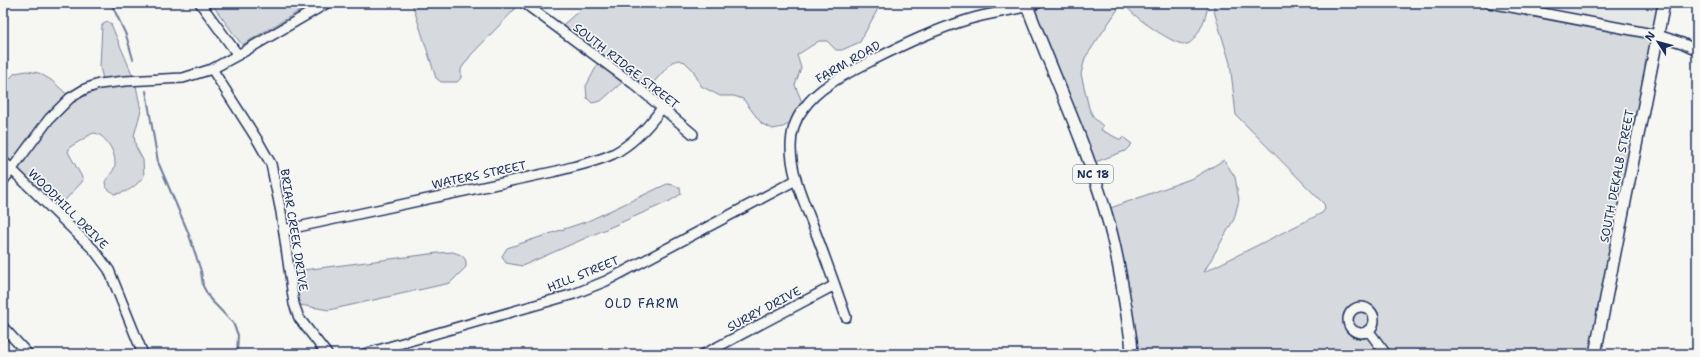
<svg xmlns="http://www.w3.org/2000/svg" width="1700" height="357" font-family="'Shantell Sans',sans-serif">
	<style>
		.built { fill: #e6e7e7 }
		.green { fill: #d6d9dd; stroke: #78849e }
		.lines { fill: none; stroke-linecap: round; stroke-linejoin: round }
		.stream { stroke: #717e99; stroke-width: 2 }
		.minor-casing { stroke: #1b2f5e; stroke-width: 12 }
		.major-casing { stroke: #1b2f5e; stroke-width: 14 }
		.minor { stroke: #f6f6f2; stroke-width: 9 }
		.major { stroke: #f6f6f2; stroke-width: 11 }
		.labels { text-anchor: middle; stroke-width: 3.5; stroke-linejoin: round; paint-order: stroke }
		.shield { fill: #f6f6f2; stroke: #5d6b8a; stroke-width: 1 }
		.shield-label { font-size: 11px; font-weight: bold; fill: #1b2f5e }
		.street-label { font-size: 12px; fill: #1b2f5e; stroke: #f6f6f2 }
		.neighbourhood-label { font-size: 13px; letter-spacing: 1px; fill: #1b2f5e; stroke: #f6f6f2 }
	</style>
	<rect width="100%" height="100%" fill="#f6f6f2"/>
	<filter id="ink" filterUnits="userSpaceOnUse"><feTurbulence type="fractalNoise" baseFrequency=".025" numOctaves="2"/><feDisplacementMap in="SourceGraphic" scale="8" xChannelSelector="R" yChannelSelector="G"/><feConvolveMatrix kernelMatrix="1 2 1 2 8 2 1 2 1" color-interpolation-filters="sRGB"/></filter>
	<g filter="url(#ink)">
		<path class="built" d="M 1490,3 L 1664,3 L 1658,35 Z"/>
		<path class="green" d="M 211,3 L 313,3 L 242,45 Z
			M 412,3 L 508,3 L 515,9 L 471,55 L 461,69 L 461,78 L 457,82 L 441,82 L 436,78 Z
			M 588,3 L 881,3 L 860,42 L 842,50 L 836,50 L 827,41 L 819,41 L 797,55 L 801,68 L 795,85 L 804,107 L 796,120 L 783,127 L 773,129 L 762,124 L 743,99 L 734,96 L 720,96 L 701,86 L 693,70 L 685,62 L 679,60 L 672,62 L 644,93 L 626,79 L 601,101 L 592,103 L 587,98 L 586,86 L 600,60 L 558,29 Z
			M 1038,3 L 1117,3 L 1118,9 L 1085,58 L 1081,74 L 1089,108 L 1094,118 L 1103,126 L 1101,130 L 1121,140 L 1123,137 L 1132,144 L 1125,151 L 1090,164 L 1027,7 Z
			M 1124,3 L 1208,3 C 1208,14 1198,39 1188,44 C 1185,44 1182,44 1179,43 C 1166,39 1129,14 1124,3 Z
			M 1214,3 L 1490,3 L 1658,35 L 1595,354 L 1132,354 L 1105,210 L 1193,178 L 1224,160 L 1235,177 L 1239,200 L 1234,219 L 1204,272 L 1322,213 L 1325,209 L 1324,204 L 1236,115 L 1230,63 L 1214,11 Z
			M 107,21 L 111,24 L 135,81 L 141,110 L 134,136 L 136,147 L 143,160 L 144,176 C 136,186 128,193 114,194 L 106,187 L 105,182 C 108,175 116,171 115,162 C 115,151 104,133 93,133 L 70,147 L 68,152 L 83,179 L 82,182 L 54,212 L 12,170 L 3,181 L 3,85 L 15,73 L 27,71 L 39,73 L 51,80 L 70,97 L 104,83 L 100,67 L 102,25 Z
			M 667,184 L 674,185 L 680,188 L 681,194 L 670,201 L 522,266 L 506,263 L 502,256 L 507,248 L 588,221 Z
			M 453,252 C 462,255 467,257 466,267 L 450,283 L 329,310 L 294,304 L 287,272 L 438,253 Z"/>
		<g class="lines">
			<path class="stream" d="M 111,3 L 126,35 L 133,59
				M 146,91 L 158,162 L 188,232 L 201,271 L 203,286 L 210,299 L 233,323 L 238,335 L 237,354"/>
			<g class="minor-casing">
				<path id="minor" d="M 200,3 L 238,55
					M 524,3 L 635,85 L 693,134
					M 1490,3 L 1658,35 L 1682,43 L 1697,50
					M 212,69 L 258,141 L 271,164 L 281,212 L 294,304 L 299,318 L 327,354
					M 3,161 L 94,250 L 109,270 L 143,354
					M 3,181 L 49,119 L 70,98 L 85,89 L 99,84 L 125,81 L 183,78 L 212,69 L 238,55 L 327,3
					M 284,230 L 557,171 C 575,166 596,162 613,154 C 633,144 649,126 662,108
					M1348 320a13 13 0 1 1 26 0a13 13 0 1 1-26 0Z
					M 846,317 C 835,285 824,254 812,223 C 803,199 791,174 791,147 C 791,133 795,119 804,108 C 820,85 849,73 873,60 C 905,44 936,29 970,19 C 992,12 1016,11 1038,3
					M 3,327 L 28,354
					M 1368,330 L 1386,354
					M 364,354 L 574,294 L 606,281 L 796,180
					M 704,354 L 835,285"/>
			</g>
			<g class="major-casing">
				<path id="major" d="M 1026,3 C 1052,72 1084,139 1105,210 C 1118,252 1124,297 1131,340 L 1132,354
					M 1595,354 L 1664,3"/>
			</g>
			<use href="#minor" class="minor"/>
			<use href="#major" class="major"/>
		</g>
	</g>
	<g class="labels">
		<rect class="shield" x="1073" y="165" width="40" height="18" rx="3"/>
		<g class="shield-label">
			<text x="1093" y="178">NC 18</text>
		</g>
		<g class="street-label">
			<text transform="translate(848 62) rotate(-30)" y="4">FARM ROAD</text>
			<text transform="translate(626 66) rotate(38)" y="4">SOUTH RIDGE STREET</text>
			<text transform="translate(479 175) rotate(-12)" y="4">WATERS STREET</text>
			<text transform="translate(1617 176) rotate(-79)" y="4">SOUTH DEKALB STREET</text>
			<text transform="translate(68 209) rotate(45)" y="4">WOODHILL DRIVE</text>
			<text transform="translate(294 230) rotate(81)" y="4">BRIAR CREEK DRIVE</text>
			<text transform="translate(583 274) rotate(-22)" y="4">HILL STREET</text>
			<text transform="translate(764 309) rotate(-28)" y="4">SURRY DRIVE</text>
		</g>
		<g class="neighbourhood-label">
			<text x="642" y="308">OLD FARM</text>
		</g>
	</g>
	<rect width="1700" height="357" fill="none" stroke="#f6f6f2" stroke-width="16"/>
	<rect x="8" y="8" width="1684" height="341" fill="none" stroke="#1b2f5e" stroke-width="1.5" filter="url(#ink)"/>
	<g transform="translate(1658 42) rotate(306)" stroke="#f6f6f2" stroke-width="3" paint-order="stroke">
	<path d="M0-3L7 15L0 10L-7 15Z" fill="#1b2f5e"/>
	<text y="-6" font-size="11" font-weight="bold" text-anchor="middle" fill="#1b2f5e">N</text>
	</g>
</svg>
